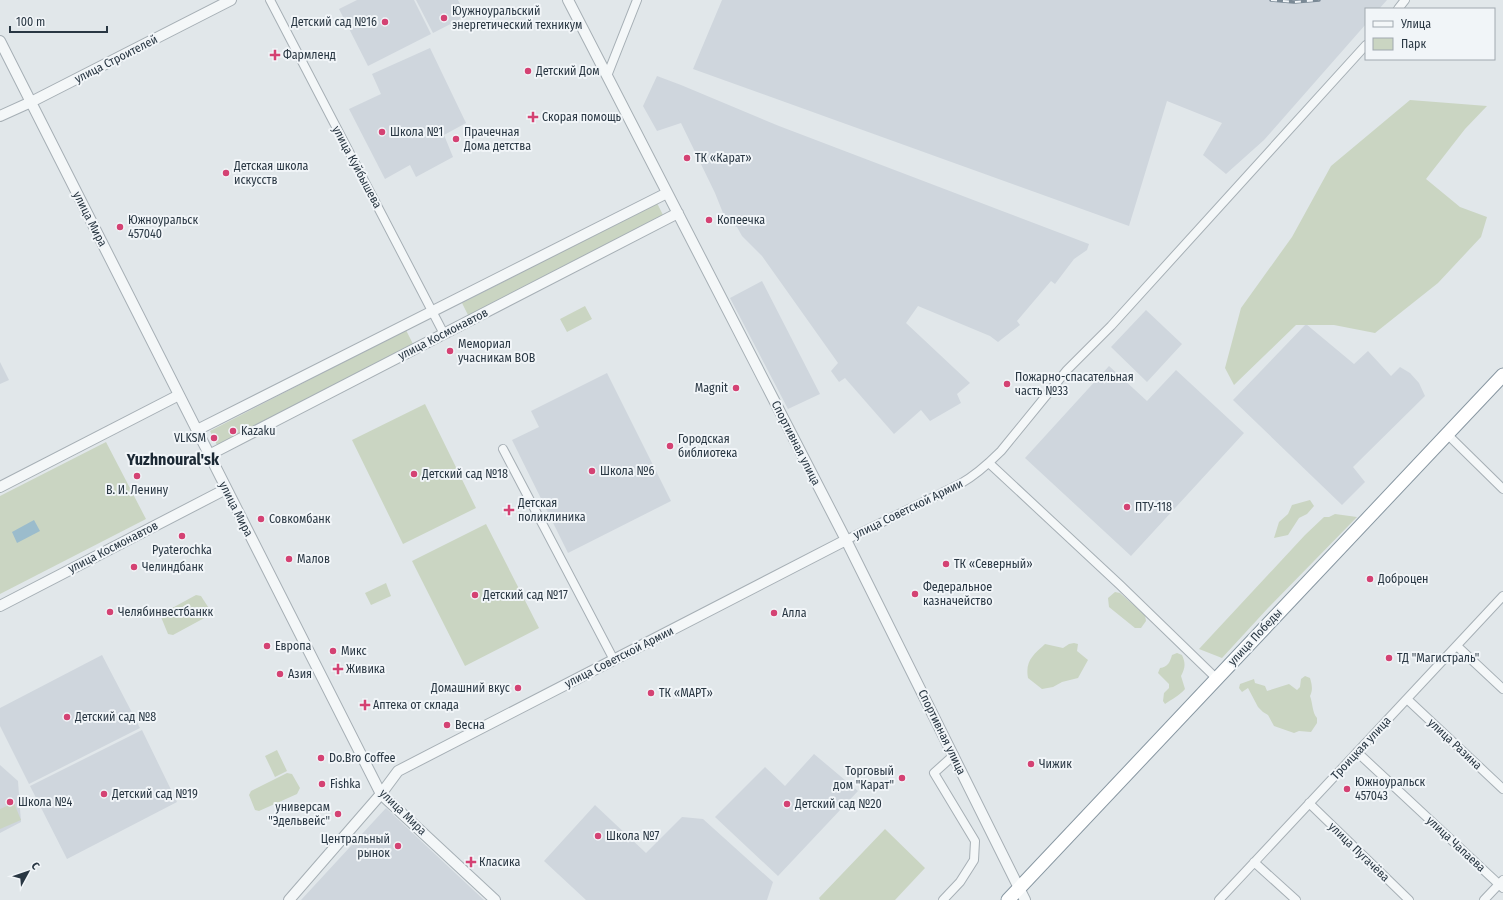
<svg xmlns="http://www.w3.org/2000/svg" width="1503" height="900" font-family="'Fira Sans Condensed',sans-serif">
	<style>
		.built { fill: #cfd6dd }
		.green { fill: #cad5c2 }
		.water { fill: #9bbccc }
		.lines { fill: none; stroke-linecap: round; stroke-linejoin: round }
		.minor-casing { stroke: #a6afb5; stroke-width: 10 }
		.tertiary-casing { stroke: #a6afb5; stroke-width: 12 }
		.trunk-casing { stroke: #8897a2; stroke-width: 15 }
		.minor { stroke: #f4f7f8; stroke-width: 8 }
		.tertiary { stroke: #f4f7f8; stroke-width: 10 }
		.trunk { stroke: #fff; stroke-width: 13 }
		.rail-casing { stroke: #7a8995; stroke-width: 3.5 }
		.rail { stroke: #f1f5f8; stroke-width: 2; stroke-dasharray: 6; stroke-linecap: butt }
		.poi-dot { fill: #d44273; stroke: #f1f5f8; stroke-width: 1.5 }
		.labels { text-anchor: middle; stroke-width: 4; stroke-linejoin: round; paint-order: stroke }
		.poi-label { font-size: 12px; fill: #293743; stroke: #f1f5f8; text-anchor: start }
		.street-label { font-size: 12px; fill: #293743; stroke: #f1f5f8 }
		.district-label { font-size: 16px; font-weight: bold; fill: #1b2834; stroke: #f1f5f8 }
	</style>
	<rect width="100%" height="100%" fill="#e1e7ea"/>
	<path class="built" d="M 357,0 L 414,0 L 431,34 L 368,66 L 339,9 Z
		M 416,0 L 458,0 L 466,16 L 433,33 Z
		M 722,0 L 1387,0 L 1379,9 L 1366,9 L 1366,24 L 1264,140 L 1226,174 L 1203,155 L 1222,123 L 1167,101 L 1129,226 L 693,69 Z
		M 430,48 L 466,123 L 444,135 L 453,157 L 416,177 L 410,165 L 385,179 L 349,109 L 381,94 L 372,74 Z
		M 657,76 L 681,85 L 779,126 L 1089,244 L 1087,250 L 1074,259 L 1055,284 L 1051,281 L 1017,321 L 1020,325 L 998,342 L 990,336 L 918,306 L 906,323 L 970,383 L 957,394 L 961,403 L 930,421 L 921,410 L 894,434 L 845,378 L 839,382 L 831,371 L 838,363 L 762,256 L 742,236 L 737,227 L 727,223 L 715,193 L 681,123 L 657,131 L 643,106 Z
		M 762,281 L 820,394 L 788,409 L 730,298 Z
		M 1146,310 L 1182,344 L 1147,382 L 1111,347 Z
		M 1306,324 L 1354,364 L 1368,351 L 1391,376 L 1400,367 L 1410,373 L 1419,383 L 1425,396 L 1353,467 L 1365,482 L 1342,505 L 1233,400 Z
		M 0,362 L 9,380 L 0,384 Z
		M 1109,366 L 1147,401 L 1176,370 L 1244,433 L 1131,556 L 1025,458 Z
		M 607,373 L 671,501 L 568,553 L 512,440 L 539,427 L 531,411 Z
		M 102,655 L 140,728 L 29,784 L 0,726 L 0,708 Z
		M 142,730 L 177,802 L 67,859 L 30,786 Z
		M 814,754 L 858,791 L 778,876 L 715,817 L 765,767 L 785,786 Z
		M 0,765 L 18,781 L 21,822 L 0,833 Z
		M 595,805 L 646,853 L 682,817 L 703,819 L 773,882 L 767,900 L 586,900 L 544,861 Z
		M 386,808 L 484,900 L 301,900 Z"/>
	<path class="green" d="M 1410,100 L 1487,106 L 1465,129 L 1426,179 L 1460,207 L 1487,217 L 1481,237 L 1438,283 L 1375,333 L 1334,325 L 1296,325 L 1234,385 L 1225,368 L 1241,308 L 1292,237 L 1331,166 Z
		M 657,203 L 664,217 L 469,317 L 462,303 Z
		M 585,306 L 592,319 L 567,332 L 560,319 Z
		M 406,330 L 413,344 L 217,445 L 210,431 Z
		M 425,404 L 476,508 L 403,544 L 352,440 Z
		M 106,442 L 146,519 L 0,594 L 0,496 Z
		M 1310,500 L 1314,506 L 1307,514 L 1299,518 L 1288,535 L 1274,538 L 1279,522 L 1288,514 L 1292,505 Z
		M 1335,514 L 1357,517 L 1268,608 L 1222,658 L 1199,649 L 1305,535 L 1324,517 L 1329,517 Z
		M 486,524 L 539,628 L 465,666 L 412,561 Z
		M 386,583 L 391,596 L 371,605 L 365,593 Z
		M 1115,592 L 1120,593 L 1145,615 L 1146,621 L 1141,628 L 1135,628 L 1109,607 L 1108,598 Z
		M 196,595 L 201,596 L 210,610 L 208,616 L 173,635 L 168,634 L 161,617 L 163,613 Z
		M 1074,643 L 1078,644 L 1077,651 L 1088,660 L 1078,678 L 1062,682 L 1053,687 L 1042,689 L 1028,678 C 1025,661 1033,655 1045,644 L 1063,648 L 1069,644 Z
		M 1177,653 L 1182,655 C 1186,664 1185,668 1181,676 L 1185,689 C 1179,696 1172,699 1165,704 L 1163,701 L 1164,693 L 1169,688 L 1169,684 L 1158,673 L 1160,668 C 1168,667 1170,662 1172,655 Z
		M 1305,676 L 1310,678 C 1312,685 1313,690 1310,696 C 1313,704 1312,712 1317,718 L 1317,723 L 1311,732 L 1299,731 L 1294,733 L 1274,726 L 1268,715 L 1263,712 L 1258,707 L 1248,688 L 1242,692 L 1239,688 L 1240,684 L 1254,679 L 1255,683 L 1265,686 L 1267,691 L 1289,684 L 1297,690 L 1300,687 L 1301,679 Z
		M 277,750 L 287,771 L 275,777 L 265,756 Z
		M 287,773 L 292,774 L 300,788 L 297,794 L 259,811 L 255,810 L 249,795 L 251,791 Z
		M 14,803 L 21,820 L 0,829 L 0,809 Z
		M 885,829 L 925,868 L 895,900 L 820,900 L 819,898 Z"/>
	<path class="water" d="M 34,520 L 40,531 L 17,543 L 12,532 Z"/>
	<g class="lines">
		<g class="minor-casing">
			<path id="minor" d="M 270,0 L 444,334
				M 1398,9 L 1405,0
				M 607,76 L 637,0
				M 1447,434 L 1503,489
				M 503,449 L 614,660
				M 989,463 L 1120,585 L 1216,678
				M 846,540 L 960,484 C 976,475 988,464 1001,451 L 1067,370 L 1111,326 L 1366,45
				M 1457,646 L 1503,689
				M 1407,699 L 1503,789
				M 1357,752 L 1503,888
				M 1309,803 L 1409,900
				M 1254,862 L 1296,900
				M 943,900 L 960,882 L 974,860 L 975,841 L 934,773 L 954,755
				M 1219,900 L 1503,596
				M 1484,900 L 1503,880"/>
		</g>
		<g class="tertiary-casing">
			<path id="tertiary" d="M 568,0 L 846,540 L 1025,900
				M 0,41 L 381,794 L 495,900
				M 0,116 L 31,102 L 231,0
				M 197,430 L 667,193
				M 209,455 L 678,213
				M 0,487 L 179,395
				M 0,606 L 226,489
				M 289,900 L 381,794 L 398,771 L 846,540"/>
		</g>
		<g class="trunk-casing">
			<path id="trunk" d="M 1008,900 L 1503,375"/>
		</g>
		<use href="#minor" class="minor"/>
		<use href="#tertiary" class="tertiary"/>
		<use href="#trunk" class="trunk"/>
		<g class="rail-casing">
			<path id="rail" d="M 1271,0 L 1294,2 L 1319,0"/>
		</g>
		<use href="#rail" class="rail"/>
	</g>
	<g class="poi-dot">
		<circle cx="444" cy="18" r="4"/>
		<circle cx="385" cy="22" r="4"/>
		<path d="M273 49h4v4h4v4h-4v4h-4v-4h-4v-4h4z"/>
		<circle cx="528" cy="71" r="4"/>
		<path d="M531 111h4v4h4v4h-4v4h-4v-4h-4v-4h4z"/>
		<circle cx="382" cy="132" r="4"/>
		<circle cx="456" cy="139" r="4"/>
		<circle cx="687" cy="158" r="4"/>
		<circle cx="226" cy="173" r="4"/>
		<circle cx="709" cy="220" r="4"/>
		<circle cx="120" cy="227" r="4"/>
		<circle cx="450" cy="351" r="4"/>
		<circle cx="1007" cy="384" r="4"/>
		<circle cx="736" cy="388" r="4"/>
		<circle cx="233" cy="431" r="4"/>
		<circle cx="214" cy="438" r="4"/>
		<circle cx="670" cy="446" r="4"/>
		<circle cx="592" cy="471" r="4"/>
		<circle cx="414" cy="474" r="4"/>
		<circle cx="137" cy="476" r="4"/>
		<circle cx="1127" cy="507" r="4"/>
		<path d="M507 504h4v4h4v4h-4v4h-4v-4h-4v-4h4z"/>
		<circle cx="261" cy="519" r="4"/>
		<circle cx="182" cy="536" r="4"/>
		<circle cx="289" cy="559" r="4"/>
		<circle cx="946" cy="564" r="4"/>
		<circle cx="134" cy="567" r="4"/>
		<circle cx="1370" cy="579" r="4"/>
		<circle cx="915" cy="594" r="4"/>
		<circle cx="475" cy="595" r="4"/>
		<circle cx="110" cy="612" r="4"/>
		<circle cx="774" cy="613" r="4"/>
		<circle cx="267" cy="646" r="4"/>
		<circle cx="333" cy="651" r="4"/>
		<circle cx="1389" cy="658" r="4"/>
		<path d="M336 663h4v4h4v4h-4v4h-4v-4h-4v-4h4z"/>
		<circle cx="280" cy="674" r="4"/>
		<circle cx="518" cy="688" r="4"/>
		<circle cx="651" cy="693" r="4"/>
		<path d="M363 699h4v4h4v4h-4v4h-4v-4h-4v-4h4z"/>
		<circle cx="67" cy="717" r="4"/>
		<circle cx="447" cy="725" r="4"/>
		<circle cx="321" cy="758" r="4"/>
		<circle cx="1031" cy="764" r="4"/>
		<circle cx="902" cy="778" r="4"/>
		<circle cx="322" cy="784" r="4"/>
		<circle cx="1347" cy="789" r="4"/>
		<circle cx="104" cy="794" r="4"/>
		<circle cx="10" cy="802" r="4"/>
		<circle cx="787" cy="804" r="4"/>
		<circle cx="338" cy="814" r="4"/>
		<circle cx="598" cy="836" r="4"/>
		<circle cx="398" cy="846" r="4"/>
		<path d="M469 856h4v4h4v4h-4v4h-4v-4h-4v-4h4z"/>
	</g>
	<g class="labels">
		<g class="poi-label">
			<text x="452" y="15">Юужноуральский<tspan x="452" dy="14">энергетический техникум</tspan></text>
			<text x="377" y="26" text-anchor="end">Детский сад №16</text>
			<text x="283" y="59">Фармленд</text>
			<text x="536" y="75">Детский Дом</text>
			<text x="542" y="121">Скорая помощь</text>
			<text x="390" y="136">Школа №1</text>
			<text x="464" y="136">Прачечная<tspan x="464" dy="14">Дома детства</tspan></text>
			<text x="695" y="162">ТК «Карат»</text>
			<text x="234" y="170">Детская школа<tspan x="234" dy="14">искусств</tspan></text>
			<text x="128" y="224">Южноуральск<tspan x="128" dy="14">457040</tspan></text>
			<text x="717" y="224">Копеечка</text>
			<text x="458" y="348">Мемориал<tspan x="458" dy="14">учасникам ВОВ</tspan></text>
			<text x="1015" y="381">Пожарно-спасательная<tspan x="1015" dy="14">часть №33</tspan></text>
			<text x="728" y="392" text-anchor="end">Magnit</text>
			<text x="241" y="435">Kazaku</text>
			<text x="206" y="442" text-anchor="end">VLKSM</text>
			<text x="678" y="443">Городская<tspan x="678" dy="14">библиотека</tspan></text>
			<text x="600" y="475">Школа №6</text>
			<text x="422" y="478">Детский сад №18</text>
			<text x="137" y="494" text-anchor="middle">В. И. Ленину</text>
			<text x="518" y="507">Детская<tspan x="518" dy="14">поликлиника</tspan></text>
			<text x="1135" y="511">ПТУ-118</text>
			<text x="269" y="523">Совкомбанк</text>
			<text x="182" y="554" text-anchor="middle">Pyaterochka</text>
			<text x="297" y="563">Малов</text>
			<text x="954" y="568">ТК «Северный»</text>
			<text x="142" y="571">Челиндбанк</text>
			<text x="1378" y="583">Доброцен</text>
			<text x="923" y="591">Федеральное<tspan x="923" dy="14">казначейство</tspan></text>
			<text x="483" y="599">Детский сад №17</text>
			<text x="118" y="616">Челябинвестбанкк</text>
			<text x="782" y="617">Алла</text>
			<text x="275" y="650">Европа</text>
			<text x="341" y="655">Микс</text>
			<text x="1397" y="662">ТД "Магистраль"</text>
			<text x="346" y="673">Живика</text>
			<text x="288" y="678">Азия</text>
			<text x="510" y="692" text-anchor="end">Домашний вкус</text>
			<text x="659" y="697">ТК «МАРТ»</text>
			<text x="373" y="709">Аптека от склада</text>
			<text x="75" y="721">Детский сад №8</text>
			<text x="455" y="729">Весна</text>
			<text x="329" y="762">Do.Bro Coffee</text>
			<text x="1039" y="768">Чижик</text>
			<text x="894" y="775" text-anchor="end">Торговый<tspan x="894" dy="14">дом "Карат"</tspan></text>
			<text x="1355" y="786">Южноуральск<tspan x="1355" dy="14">457043</tspan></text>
			<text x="330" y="788">Fishka</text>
			<text x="112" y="798">Детский сад №19</text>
			<text x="18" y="806">Школа №4</text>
			<text x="795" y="808">Детский сад №20</text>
			<text x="330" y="811" text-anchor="end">универсам<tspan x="330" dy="14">"Эдельвейс"</tspan></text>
			<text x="606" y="840">Школа №7</text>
			<text x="390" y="843" text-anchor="end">Центральный<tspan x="390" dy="14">рынок</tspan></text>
			<text x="479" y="866">Класика</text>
		</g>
		<g class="street-label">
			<text transform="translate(116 59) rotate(-27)" y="4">улица Строителей</text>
			<text transform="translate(357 167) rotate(62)" y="4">улица Куйбышева</text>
			<text transform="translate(90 219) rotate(63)" y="4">улица Мира</text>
			<text transform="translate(443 334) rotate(-27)" y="4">улица Космонавтов</text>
			<text transform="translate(796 443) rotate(63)" y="4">Спортивная улица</text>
			<text transform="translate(236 509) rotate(63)" y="4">улица Мира</text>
			<text transform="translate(908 509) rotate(-26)" y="4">улица Советской Армии</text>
			<text transform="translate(113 547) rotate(-27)" y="4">улица Космонавтов</text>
			<text transform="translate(1255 637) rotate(-47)" y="4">улица Победы</text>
			<text transform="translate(619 657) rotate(-27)" y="4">улица Советской Армии</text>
			<text transform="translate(942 732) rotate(64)" y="4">Спортивная улица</text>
			<text transform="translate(1455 744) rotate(43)" y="4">улица Разина</text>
			<text transform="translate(1361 748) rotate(-47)" y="4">Троицкая улица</text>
			<text transform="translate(403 812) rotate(44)" y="4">улица Мира</text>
			<text transform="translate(1456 844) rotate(43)" y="4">улица Чапаева</text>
			<text transform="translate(1359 852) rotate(44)" y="4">улица Пугачёва</text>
		</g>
		<g class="district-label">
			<text x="173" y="465">Yuzhnoural'sk</text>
		</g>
	</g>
	<rect x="1365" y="8" width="130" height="52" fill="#f1f5f8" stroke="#a1a9b0"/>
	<rect x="1373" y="21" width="20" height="6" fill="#f4f7f8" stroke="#a1a9b0"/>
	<text x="1401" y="28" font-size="12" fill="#293743">Улица</text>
	<rect x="1373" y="38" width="20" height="12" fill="#cad5c2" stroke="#a1a9b0"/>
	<text x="1401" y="48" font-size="12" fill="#293743">Парк</text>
	<g transform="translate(28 872) rotate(50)" stroke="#f1f5f8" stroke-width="3" paint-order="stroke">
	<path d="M0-3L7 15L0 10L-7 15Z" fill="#293743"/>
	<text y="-6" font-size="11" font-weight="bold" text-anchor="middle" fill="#293743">С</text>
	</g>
	<path d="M10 26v6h97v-6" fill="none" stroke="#293743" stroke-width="2"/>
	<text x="16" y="26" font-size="12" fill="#293743" stroke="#f1f5f8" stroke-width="3" paint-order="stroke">100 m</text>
</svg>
